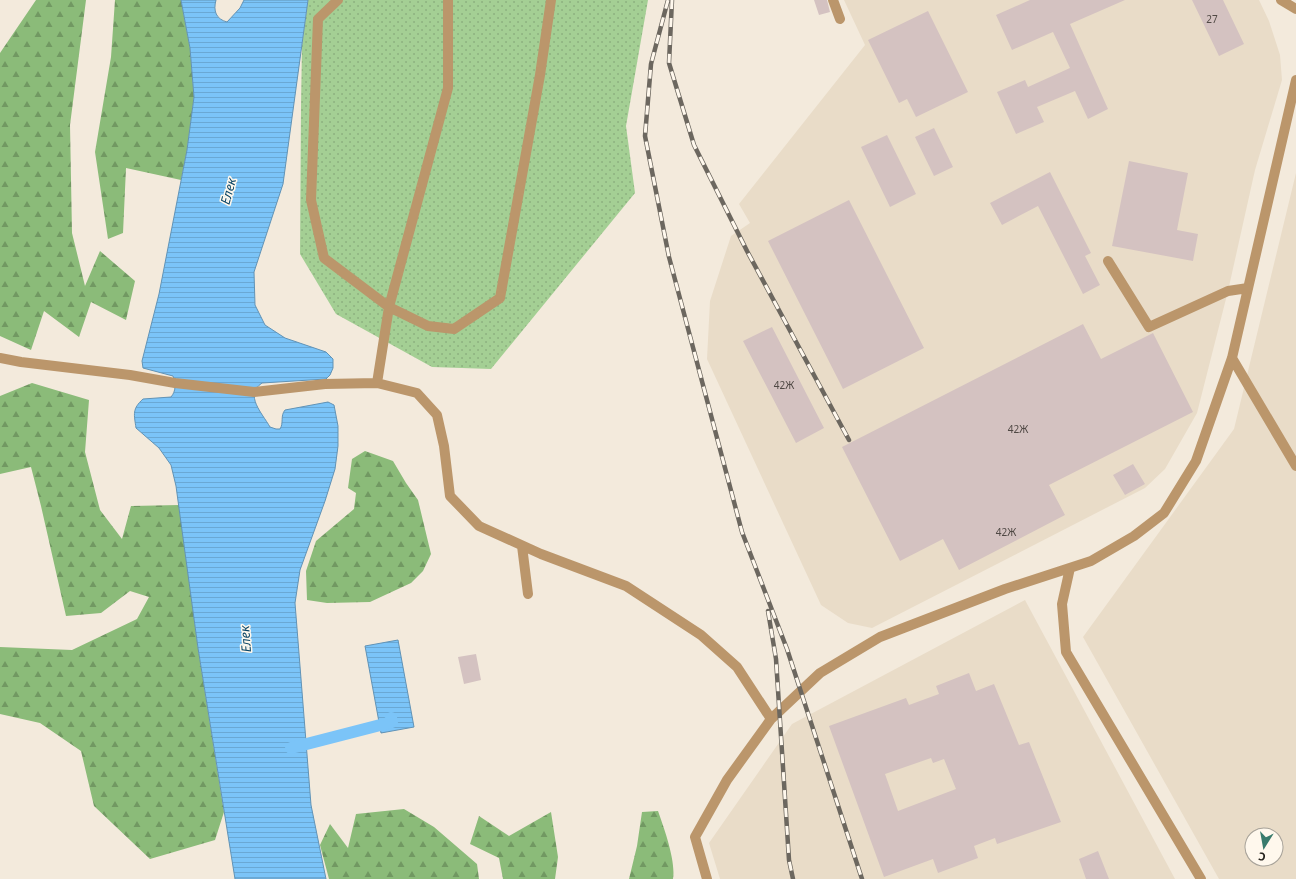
<svg xmlns="http://www.w3.org/2000/svg" width="1296" height="879" font-family="'Noto Sans',sans-serif">
	<style>
		.built { fill: #e9dcc8; fill-rule: evenodd }
		.green { fill: url(#green-dots) }
		.forest { fill: url(#forest-firs) }
		.water { fill: url(#water-rules); stroke: #6193b6 }
		.lines { fill: none; stroke-linecap: round; stroke-linejoin: round }
		.canal { stroke: #7bc4f8; stroke-width: 12 }
		.building { fill: #d4c2c1; fill-rule: evenodd }
		.minor { stroke: #bb966b; stroke-width: 10 }
		.rail-casing { stroke: #6c675f; stroke-width: 4.5 }
		.rail { stroke: #fff8ed; stroke-width: 3; stroke-dasharray: 9; stroke-linecap: butt }
		.labels { text-anchor: middle; stroke-width: 3; stroke-linejoin: round; paint-order: stroke }
		.number-label { font-size: 10px; fill: #504945 }
		.water-label { font-size: 13px; font-style: italic; fill: #074365; stroke: #fff8ed }
	</style>
	<defs>
		<pattern id="green-dots" width="8" height="8" patternUnits="userSpaceOnUse"><rect width="8" height="8" fill="#a4cf94"/><path d="M2 2h.1M6 6h.1" fill="none" stroke="#8db17f" stroke-width="1.8" stroke-linecap="round"/></pattern>
		<pattern id="forest-firs" width="22" height="20" patternUnits="userSpaceOnUse"><rect width="22" height="20" fill="#8bbb79"/><path d="M5 1l3.5 6h-7zM16 11l3.5 6h-7z" fill="#719862"/></pattern>
		<pattern id="water-rules" width="6" height="5" patternUnits="userSpaceOnUse"><rect width="6" height="5" fill="#7bc4f8"/><path d="M0 2.5h6" fill="none" stroke="#6aa8d4"/></pattern>
	</defs>
	<rect width="100%" height="100%" fill="#f3eadc"/>
	<path class="built" d="M 844,0 L 1259,0 L 1269,21 L 1280,55 L 1282,80 L 1255,170 L 1228,291 L 1197,413 L 1165,469 L 1145,488 L 872,628 L 848,623 L 821,605 L 707,359 L 710,301 L 731,236 L 750,223 L 739,204 L 865,45 Z
		M 1296,173 L 1296,879 L 1219,879 L 1083,637 L 1234,429 ZM 1252,835 L 1276,835 L 1276,859 L 1252,859 Z
		M 1025,600 L 1175,879 L 720,879 L 709,843 L 792,724 Z"/>
	<path class="green" d="M 308,0 L 648,0 L 626,126 L 635,193 L 491,369 L 432,367 L 336,314 L 300,254 L 301,107 L 302,45 Z"/>
	<path class="forest" d="M 36,0 L 86,0 L 70,125 L 72,233 L 85,286 L 100,251 L 135,281 L 126,320 L 91,302 L 79,337 L 44,311 L 31,350 L 0,336 L 0,53 Z
		M 115,0 L 181,0 L 190,48 L 194,97 L 187,150 L 181,180 L 126,168 L 123,233 L 108,239 L 95,152 L 111,57 Z
		M 32,383 L 89,400 L 85,452 L 100,510 L 122,539 L 131,506 L 179,505 L 198,648 L 224,812 L 215,840 L 150,859 L 94,806 L 81,751 L 40,723 L 0,714 L 0,647 L 72,650 L 137,619 L 149,597 L 130,591 L 101,613 L 66,616 L 41,506 L 31,467 L 0,474 L 0,396 Z
		M 365,451 L 393,461 L 406,483 L 418,500 L 431,554 L 423,571 L 411,583 L 370,602 L 327,603 L 307,600 L 306,571 L 316,541 L 354,509 L 356,493 L 348,488 L 352,459 Z
		M 404,809 L 434,827 L 477,864 L 479,879 L 329,879 L 320,845 L 330,824 L 348,848 L 356,814 Z
		M 658,811 C 664,828 676,861 673,879 L 629,879 L 637,846 L 642,812 Z
		M 551,812 L 558,857 L 555,879 L 503,879 L 499,858 L 470,844 L 479,816 L 509,836 Z"/>
	<path class="water" d="M 181,0 L 216,0 C 213,11 216,19 227,22 L 240,8 L 244,0 L 308,0 L 283,184 L 254,272 L 255,305 L 265,325 L 285,338 L 326,352 L 333,359 L 333,368 L 330,375 L 326,379 L 262,383 C 244,395 262,413 270,427 L 276,429 L 280,429 C 284,423 280,416 285,410 L 328,402 L 334,405 L 338,426 L 338,446 L 335,469 L 325,501 L 300,570 L 295,603 L 311,805 L 326,879 L 235,879 L 198,648 L 176,486 L 171,465 L 159,448 L 136,428 C 134,414 132,409 143,399 L 171,397 C 176,391 176,384 173,376 L 143,368 L 142,361 L 159,294 L 187,150 L 194,97 L 190,48 Z
		M 398,640 L 414,727 L 381,733 L 365,646 Z"/>
	<g class="lines">
		<path class="canal" d="M 291,748 L 392,722 L 391,718"/>
	</g>
	<path class="building" d="M 814,0 L 827,0 L 830,12 L 819,15 Z
		M 1030,0 L 1125,0 L 1070,24 L 1108,109 L 1088,119 L 1075,91 L 1037,107 L 1044,122 L 1016,134 L 997,92 L 1025,80 L 1028,87 L 1070,68 L 1053,32 L 1012,50 L 996,15 Z
		M 1192,0 L 1223,0 L 1244,44 L 1219,56 Z
		M 928,11 L 968,92 L 916,117 L 907,99 L 899,103 L 868,40 Z
		M 934,128 L 953,167 L 934,176 L 915,137 Z
		M 887,135 L 916,194 L 890,207 L 861,147 Z
		M 1129,161 L 1188,173 L 1177,230 L 1198,234 L 1193,261 L 1112,246 Z
		M 1050,172 L 1091,253 L 1085,256 L 1100,285 L 1083,294 L 1038,206 L 1002,225 L 990,203 Z
		M 849,200 L 924,348 L 843,389 L 768,241 Z
		M 1083,324 L 1101,359 L 1153,333 L 1193,412 L 1049,485 L 1065,515 L 959,570 L 943,539 L 900,561 L 842,447 Z
		M 772,327 L 824,428 L 796,443 L 743,341 Z
		M 1133,464 L 1145,484 L 1125,495 L 1113,475 Z
		M 476,654 L 481,680 L 464,684 L 458,657 Z
		M 969,673 L 976,691 L 994,684 L 1019,745 L 1029,742 L 1061,822 L 997,844 L 995,838 L 974,846 L 978,858 L 938,873 L 933,859 L 884,877 L 829,726 L 906,698 L 909,705 L 939,694 L 936,686 ZM 931,758 L 933,763 L 944,759 L 956,789 L 898,811 L 885,774 Z
		M 1098,851 L 1109,879 L 1086,879 L 1079,859 Z"/>
	<g class="lines">
		<path class="minor" d="M 338,0 L 318,19 L 311,200 L 324,258 L 389,307 L 428,326 L 454,329 L 500,298 L 540,75 L 551,0
			M 833,0 L 840,19
			M 1281,0 L 1296,9
			M 1108,261 L 1149,327 L 1228,291 L 1248,288
			M 0,358 L 21,362 L 130,375 L 175,383 L 254,392 L 325,384 L 377,383 L 417,393 L 437,415 L 444,446 L 450,496 L 479,526 L 541,554 L 626,586 L 701,635 L 737,667 L 771,719
			M 1232,358 L 1296,466
			M 377,383 L 389,307 L 448,88 L 448,0
			M 522,546 L 528,594
			M 1070,568 L 1062,604 L 1066,652 L 1201,879
			M 707,879 L 695,837 L 727,780 L 771,719 L 820,673 L 880,637 L 1005,589 L 1091,561 L 1134,536 L 1164,513 L 1196,461 L 1232,358 L 1296,80"/>
		<g class="rail-casing">
			<path id="rail" d="M 668,0 L 651,64 L 645,136 L 669,257 L 742,532 L 787,649 L 862,879
				M 672,0 L 669,63 L 694,145 L 747,251 L 849,440
				M 768,611 L 776,659 L 789,860 L 793,879"/>
		</g>
		<use href="#rail" class="rail"/>
	</g>
	<g class="labels">
		<g class="number-label">
			<text x="1212" y="23">27</text>
			<text x="784" y="389">42Ж</text>
			<text x="1018" y="433">42Ж</text>
			<text x="1006" y="536">42Ж</text>
		</g>
		<g class="water-label">
			<text transform="translate(228 191) rotate(-75)" y="5">Елек</text>
			<text transform="translate(245 639) rotate(-94)" y="5">Елек</text>
		</g>
	</g>
	<g transform="translate(1264 847) rotate(191)"><circle r="19" fill="#fff8ed" stroke="#a7a299"/>
	<path d="M0-3L7 15L0 10L-7 15Z" fill="#397b6c"/>
	<text y="-6" font-size="11" font-weight="bold" text-anchor="middle" fill="#24211c">С</text>
	</g>
</svg>
